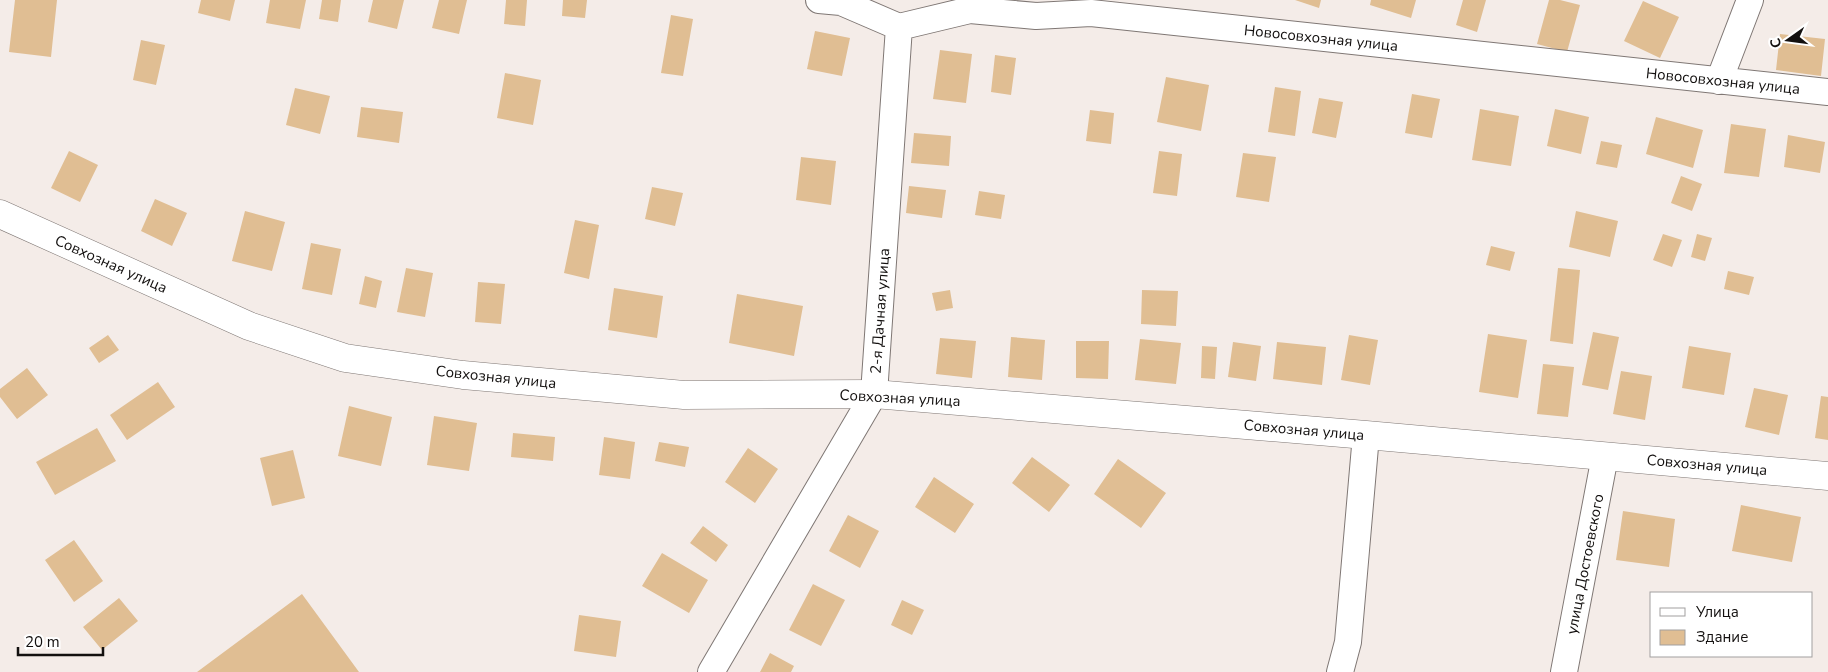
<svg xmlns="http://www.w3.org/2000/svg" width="1828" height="672" font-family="'Nunito Sans',sans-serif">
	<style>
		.building { fill: #e0be93 }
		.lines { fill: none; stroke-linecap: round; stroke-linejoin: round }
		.minor-casing { stroke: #7f7774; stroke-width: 28 }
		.tertiary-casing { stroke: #7f7774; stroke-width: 29 }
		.minor { stroke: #fff; stroke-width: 26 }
		.tertiary { stroke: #fff; stroke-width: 28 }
		.labels { text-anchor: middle; stroke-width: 4.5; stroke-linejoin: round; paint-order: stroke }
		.street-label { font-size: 15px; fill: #13100f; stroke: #fff }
	</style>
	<rect width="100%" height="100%" fill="#f4ece8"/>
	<path class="building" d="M 15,0 L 57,0 L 51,57 L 9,52 Z
		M 201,0 L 235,0 L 230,21 L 198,13 Z
		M 270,0 L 306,0 L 300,29 L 266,23 Z
		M 322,0 L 341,0 L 338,22 L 319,19 Z
		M 373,0 L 404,0 L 397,29 L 368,22 Z
		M 439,0 L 467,0 L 459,34 L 432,28 Z
		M 506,0 L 527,0 L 525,26 L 504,24 Z
		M 563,0 L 587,0 L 585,18 L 562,16 Z
		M 1295,0 L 1321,0 L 1319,8 Z
		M 1371,0 L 1416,0 L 1411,18 L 1370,5 Z
		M 1463,0 L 1486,0 L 1477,32 L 1456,25 Z
		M 1549,0 L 1560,0 L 1580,5 L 1567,52 L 1537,44 Z
		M 1643,1 L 1679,17 L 1660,58 L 1624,41 Z
		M 671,15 L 693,19 L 683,76 L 661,73 Z
		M 815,31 L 850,38 L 842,76 L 807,69 Z
		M 1780,34 L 1825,39 L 1821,76 L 1776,70 Z
		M 141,40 L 165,45 L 156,85 L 133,80 Z
		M 940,50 L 972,54 L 966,103 L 933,99 Z
		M 995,55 L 1016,58 L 1011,95 L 991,92 Z
		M 505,73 L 541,80 L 533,125 L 497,118 Z
		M 1166,77 L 1209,85 L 1201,131 L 1157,122 Z
		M 1275,87 L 1301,91 L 1295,136 L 1268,132 Z
		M 295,88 L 330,96 L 320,134 L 286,125 Z
		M 1412,94 L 1440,99 L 1432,138 L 1405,133 Z
		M 1319,98 L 1343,102 L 1336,138 L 1312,133 Z
		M 361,107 L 403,112 L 399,143 L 357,137 Z
		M 1480,109 L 1519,116 L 1511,166 L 1472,160 Z
		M 1555,109 L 1589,117 L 1581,154 L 1547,146 Z
		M 1090,110 L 1114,113 L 1111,144 L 1086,141 Z
		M 1656,117 L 1703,130 L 1693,168 L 1646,154 Z
		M 1731,124 L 1766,129 L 1759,177 L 1724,173 Z
		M 914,133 L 951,136 L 949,166 L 911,163 Z
		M 1788,135 L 1825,142 L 1820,173 L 1784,167 Z
		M 1601,141 L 1622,145 L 1617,168 L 1596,164 Z
		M 69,151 L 98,165 L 80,202 L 51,188 Z
		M 1159,151 L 1182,154 L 1177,196 L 1153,193 Z
		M 1243,153 L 1276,157 L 1269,202 L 1236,197 Z
		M 801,157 L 836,161 L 831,205 L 796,200 Z
		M 1681,176 L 1702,184 L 1692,211 L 1671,203 Z
		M 909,186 L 946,190 L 942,218 L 906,213 Z
		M 652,187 L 683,193 L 675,226 L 645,219 Z
		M 979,191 L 1005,195 L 1001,219 L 975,215 Z
		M 155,199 L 187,213 L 172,246 L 141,231 Z
		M 245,211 L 285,222 L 272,271 L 232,261 Z
		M 1576,211 L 1618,221 L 1610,257 L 1569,247 Z
		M 575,220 L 599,225 L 589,279 L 564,273 Z
		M 1663,234 L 1682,240 L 1672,267 L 1653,260 Z
		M 1697,234 L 1712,238 L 1705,261 L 1691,257 Z
		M 311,243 L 341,249 L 332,295 L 302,289 Z
		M 1491,246 L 1515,252 L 1510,271 L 1486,265 Z
		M 406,268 L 433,273 L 425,317 L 397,312 Z
		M 1558,268 L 1580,270 L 1573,344 L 1550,341 Z
		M 1728,271 L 1754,277 L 1749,295 L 1724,289 Z
		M 365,276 L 382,281 L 376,308 L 359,304 Z
		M 478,282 L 505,284 L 501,324 L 475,322 Z
		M 614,288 L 663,296 L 657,338 L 608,330 Z
		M 950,290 L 953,308 L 936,311 L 932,293 Z
		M 1142,290 L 1178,291 L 1176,326 L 1141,324 Z
		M 737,294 L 803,306 L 794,356 L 729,343 Z
		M 1593,332 L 1619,337 L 1608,390 L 1582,385 Z
		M 1488,334 L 1527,340 L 1518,398 L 1479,392 Z
		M 108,335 L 119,350 L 99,363 L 89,348 Z
		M 1349,335 L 1378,340 L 1370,385 L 1341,380 Z
		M 1011,337 L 1045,340 L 1042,380 L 1008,377 Z
		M 940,338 L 976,341 L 972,378 L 936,374 Z
		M 1140,339 L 1181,343 L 1176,384 L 1135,380 Z
		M 1076,341 L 1109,341 L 1108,379 L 1076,378 Z
		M 1233,342 L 1261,346 L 1256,381 L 1228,377 Z
		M 1277,342 L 1326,347 L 1322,385 L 1273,379 Z
		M 1202,346 L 1217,347 L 1215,379 L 1201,378 Z
		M 1689,346 L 1731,353 L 1724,395 L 1682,388 Z
		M 1543,364 L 1574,367 L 1568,417 L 1537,414 Z
		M 27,368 L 48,395 L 17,419 L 0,397 L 0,389 Z
		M 1621,371 L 1652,376 L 1645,420 L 1613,414 Z
		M 158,382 L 175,407 L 127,440 L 110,415 Z
		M 1754,388 L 1788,395 L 1779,435 L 1745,427 Z
		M 1821,396 L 1828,397 L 1828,440 L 1815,438 Z
		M 349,406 L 392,417 L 381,466 L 338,456 Z
		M 434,416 L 477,423 L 469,471 L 427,465 Z
		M 97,428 L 116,461 L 55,495 L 36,462 Z
		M 513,433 L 555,437 L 553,461 L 511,457 Z
		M 604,437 L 635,442 L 630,479 L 599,475 Z
		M 659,442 L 689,447 L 685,467 L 655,461 Z
		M 748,448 L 778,469 L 755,503 L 725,482 Z
		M 293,450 L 305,498 L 272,506 L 260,458 Z
		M 1032,457 L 1070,485 L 1049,512 L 1012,483 Z
		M 1118,459 L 1166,493 L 1141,528 L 1094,494 Z
		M 934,477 L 974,504 L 955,533 L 915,507 Z
		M 1741,505 L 1801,517 L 1792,562 L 1732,551 Z
		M 1623,511 L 1675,519 L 1669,567 L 1616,560 Z
		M 848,515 L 879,531 L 860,568 L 829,551 Z
		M 703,526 L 728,545 L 716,562 L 690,543 Z
		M 74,540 L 103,581 L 74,602 L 45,560 Z
		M 662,553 L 708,580 L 689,613 L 642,586 Z
		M 813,584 L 845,600 L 821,646 L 789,630 Z
		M 302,594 L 359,672 L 197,672 Z
		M 119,598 L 138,621 L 102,650 L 83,627 Z
		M 902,600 L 924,610 L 912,635 L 891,625 Z
		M 579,615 L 621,621 L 616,657 L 574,651 Z
		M 770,653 L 794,666 L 791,672 L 760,672 Z"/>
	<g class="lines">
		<g class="minor-casing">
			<path id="minor" d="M 819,0 L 841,2 L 899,27 L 970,10 L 1036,16 L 1091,13 L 1828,92
				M 1719,81 L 1750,0
				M 711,672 L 874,394 L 899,27
				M 1340,672 L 1348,642 L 1366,435
				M 1564,672 L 1605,456"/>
		</g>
		<g class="tertiary-casing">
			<path id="tertiary" d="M 0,214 L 249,326 L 345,358 L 463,375 L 684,395 L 874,394 L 1366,435 L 1828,476"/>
		</g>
		<use href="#minor" class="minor"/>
		<use href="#tertiary" class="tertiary"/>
	</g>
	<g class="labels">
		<g class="street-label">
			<text transform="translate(1321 38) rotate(6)" y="5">Новосовхозная улица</text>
			<text transform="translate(1723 81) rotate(6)" y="5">Новосовхозная улица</text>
			<text transform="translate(111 264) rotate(24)" y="5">Совхозная улица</text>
			<text transform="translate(880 311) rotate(-86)" y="5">2-я Дачная улица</text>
			<text transform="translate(496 377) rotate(6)" y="5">Совхозная улица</text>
			<text transform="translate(900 398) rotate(3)" y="5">Совхозная улица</text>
			<text transform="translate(1304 430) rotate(5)" y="5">Совхозная улица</text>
			<text transform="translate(1707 465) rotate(5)" y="5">Совхозная улица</text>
			<text transform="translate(1585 564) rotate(-79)" y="5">улица Достоевского</text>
		</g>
	</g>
	<rect x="1650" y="592" width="162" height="65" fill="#ffffff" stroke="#a19f9f"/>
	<rect x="1660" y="608" width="25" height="8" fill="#ffffff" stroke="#a19f9f"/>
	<text x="1696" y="617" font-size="15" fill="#13100f">Улица</text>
	<rect x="1660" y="630" width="25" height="15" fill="#e0be93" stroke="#a19f9f"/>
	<text x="1696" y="642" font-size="15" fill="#13100f">Здание</text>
	<g transform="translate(1788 40) rotate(256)" stroke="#ffffff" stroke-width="4" paint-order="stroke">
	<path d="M0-4L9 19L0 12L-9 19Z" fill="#13100f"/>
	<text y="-8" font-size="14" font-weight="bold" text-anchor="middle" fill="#13100f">С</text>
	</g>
	<path d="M18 647v8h85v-8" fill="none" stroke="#13100f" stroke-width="2.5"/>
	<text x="25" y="647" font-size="15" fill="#13100f" stroke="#ffffff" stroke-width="4" paint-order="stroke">20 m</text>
</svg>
